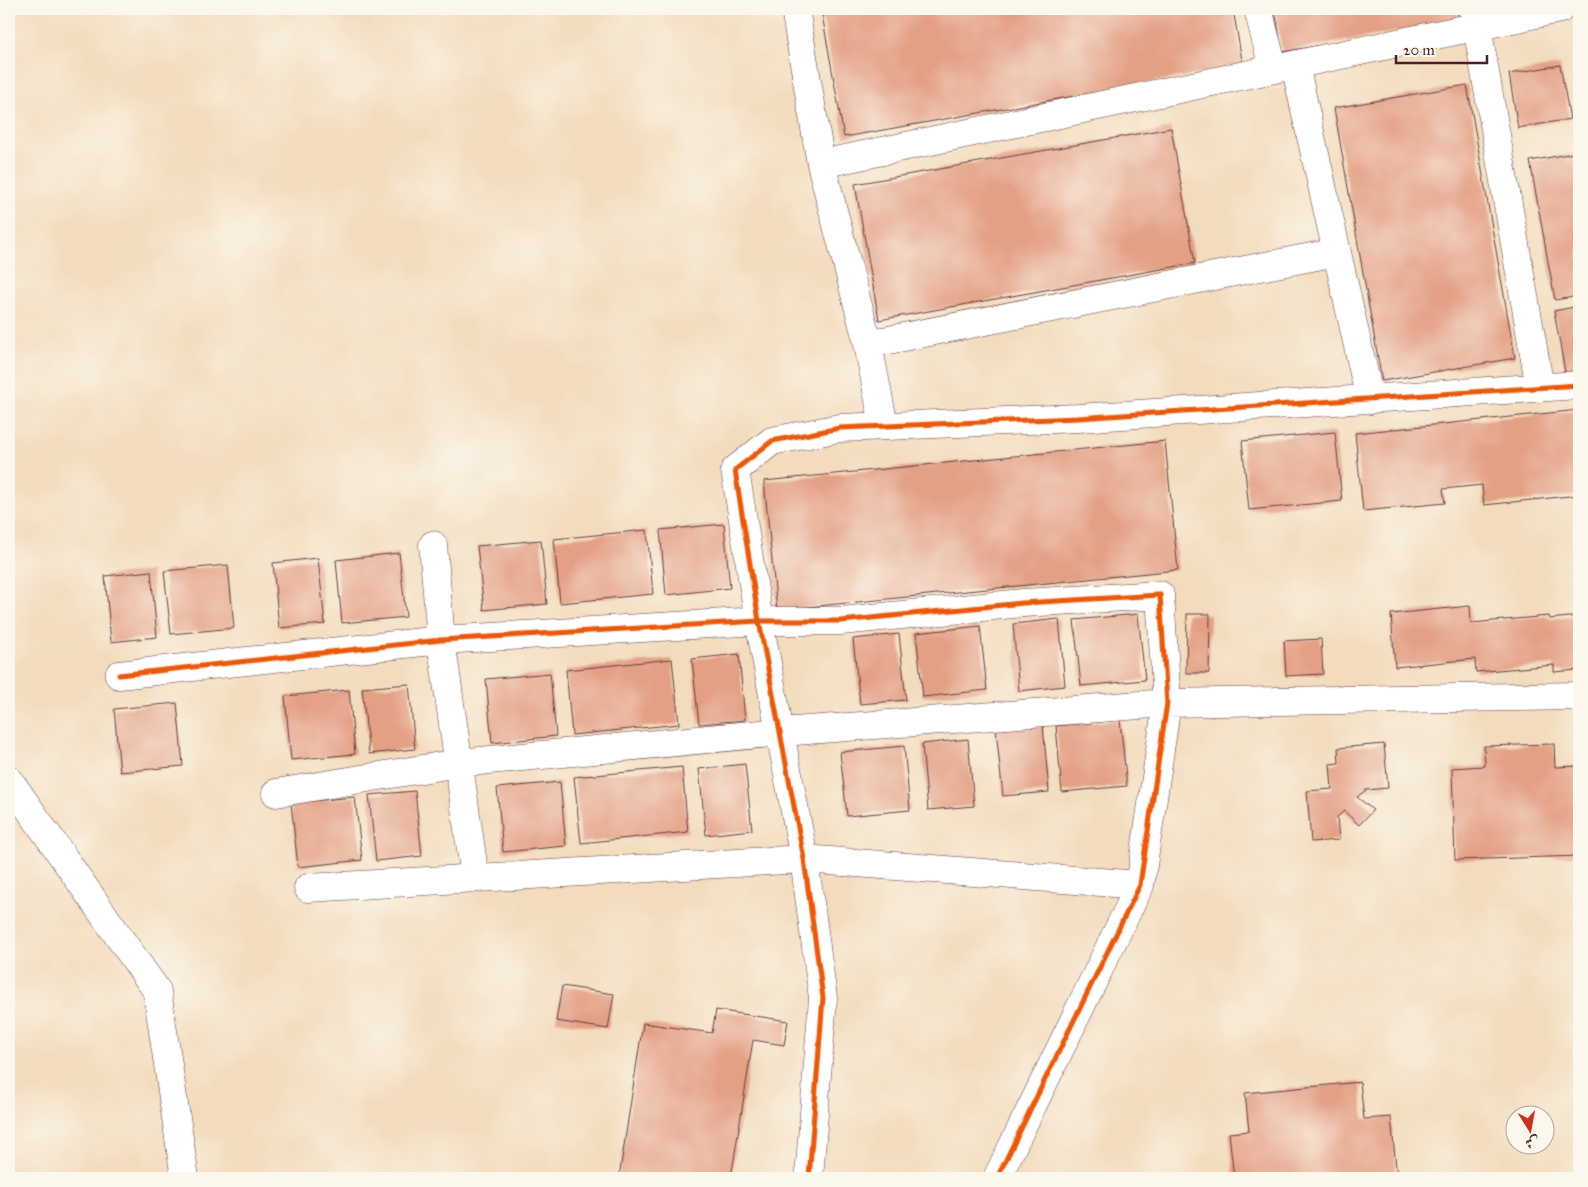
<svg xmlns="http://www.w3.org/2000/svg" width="1588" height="1187" font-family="'IM FELL Great Primer',Amiri,serif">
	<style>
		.building { fill: #e4a085 }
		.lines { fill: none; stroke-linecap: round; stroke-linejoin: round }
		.minor-casing { stroke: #633b41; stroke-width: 29 }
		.minor { stroke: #fff; stroke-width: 28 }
		.cycleway-casing { stroke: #fbf7ec; stroke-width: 8 }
		.cycleway { stroke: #e8590c; stroke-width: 5 }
	</style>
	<rect width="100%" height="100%" fill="#fbf7ec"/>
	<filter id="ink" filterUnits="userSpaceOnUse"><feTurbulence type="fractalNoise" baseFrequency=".02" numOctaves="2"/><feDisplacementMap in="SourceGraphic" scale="10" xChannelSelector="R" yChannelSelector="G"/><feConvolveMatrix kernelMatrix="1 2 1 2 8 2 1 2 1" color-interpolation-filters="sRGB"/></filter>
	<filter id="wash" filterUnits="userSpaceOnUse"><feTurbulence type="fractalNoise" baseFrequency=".0096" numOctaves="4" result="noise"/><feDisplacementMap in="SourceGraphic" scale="20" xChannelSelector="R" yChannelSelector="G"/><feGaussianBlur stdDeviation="1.12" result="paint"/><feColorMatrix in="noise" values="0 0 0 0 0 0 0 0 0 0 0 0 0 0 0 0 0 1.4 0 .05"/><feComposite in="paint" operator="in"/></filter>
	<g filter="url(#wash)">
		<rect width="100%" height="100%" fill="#f3dcbd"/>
		<g id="blocks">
			<path class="building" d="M 821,9 L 1233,9 L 1243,66 L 844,137 Z
				M 1275,9 L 1457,9 L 1459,21 L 1282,52 Z
				M 1560,65 L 1570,119 L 1518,128 L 1509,74 Z
				M 1467,85 L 1515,358 L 1382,381 L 1334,108 Z
				M 1171,128 L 1195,263 L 879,320 L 855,184 Z
				M 1579,152 L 1579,296 L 1555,300 L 1530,161 Z
				M 1579,306 L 1579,370 L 1565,372 L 1554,311 Z
				M 1579,410 L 1579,495 L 1484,505 L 1482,485 L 1443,489 L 1445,503 L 1363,511 L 1355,433 Z
				M 1335,432 L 1342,501 L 1249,510 L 1242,441 Z
				M 1165,441 L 1178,570 L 777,610 L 764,481 Z
				M 724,524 L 730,588 L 666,595 L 660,530 Z
				M 647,530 L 653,594 L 560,603 L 554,539 Z
				M 541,540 L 547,604 L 484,610 L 477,546 Z
				M 399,553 L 406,617 L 342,623 L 336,560 Z
				M 318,558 L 325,624 L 279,628 L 273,563 Z
				M 228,565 L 234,628 L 171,634 L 164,571 Z
				M 151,571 L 157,637 L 111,642 L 105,576 Z
				M 1470,606 L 1471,623 L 1549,616 L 1550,619 L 1579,616 L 1579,670 L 1554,672 L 1554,665 L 1476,672 L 1475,659 L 1395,667 L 1391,614 Z
				M 1138,614 L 1145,680 L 1081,686 L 1074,620 Z
				M 1187,614 L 1210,614 L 1209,673 L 1186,673 Z
				M 1059,619 L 1065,686 L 1019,691 L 1013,624 Z
				M 980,626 L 987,690 L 923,697 L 916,633 Z
				M 899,634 L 906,700 L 860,704 L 853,639 Z
				M 1321,639 L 1323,674 L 1286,676 L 1284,641 Z
				M 739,654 L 745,720 L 699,724 L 692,659 Z
				M 672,659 L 679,724 L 572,735 L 566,670 Z
				M 550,673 L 556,736 L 492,743 L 486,679 Z
				M 409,684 L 415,749 L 369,754 L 362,688 Z
				M 349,690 L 355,754 L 291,760 L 285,696 Z
				M 177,703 L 183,766 L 120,772 L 114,709 Z
				M 1120,720 L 1127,786 L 1062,792 L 1056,726 Z
				M 1043,725 L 1049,792 L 1003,796 L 996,730 Z
				M 968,739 L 974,806 L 928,810 L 922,744 Z
				M 1384,744 L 1388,788 L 1366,790 L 1357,797 L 1373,810 L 1359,825 L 1344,811 L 1337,817 L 1339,840 L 1311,842 L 1307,791 L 1332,789 L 1330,764 L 1339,763 L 1338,748 Z
				M 1554,744 L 1555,767 L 1579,766 L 1579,856 L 1455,860 L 1452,768 L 1485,766 L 1484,746 Z
				M 904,746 L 910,810 L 847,816 L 840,752 Z
				M 745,764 L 752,830 L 706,835 L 699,769 Z
				M 682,767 L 688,832 L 581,843 L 574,777 Z
				M 560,782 L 566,846 L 503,852 L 497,788 Z
				M 415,791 L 422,856 L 376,861 L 369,795 Z
				M 355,797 L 362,860 L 298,867 L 291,803 Z
				M 562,986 L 614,994 L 608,1029 L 556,1021 Z
				M 716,1010 L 788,1021 L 784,1045 L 753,1040 L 731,1178 L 619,1178 L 643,1023 L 712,1033 Z
				M 1360,1082 L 1364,1119 L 1391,1117 L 1397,1178 L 1234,1178 L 1229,1133 L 1249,1131 L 1245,1093 Z"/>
		</g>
	</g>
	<g filter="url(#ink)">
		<use href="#blocks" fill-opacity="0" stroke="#633b41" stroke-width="1"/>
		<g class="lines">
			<g class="minor-casing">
				<path id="minor" d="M 795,9 L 821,164 L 868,344 L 884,426
					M 1258,9 L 1273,68
					M 1474,9 L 1540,388
					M 1295,65 L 1370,400
					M 821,164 L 1560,9
					M 868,344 L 1337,252
					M 433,545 L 441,640 L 475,878
					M 119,675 L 441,640 L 759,621 L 841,621 L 1023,603 L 1160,595 L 1167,703 L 1140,885 L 997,1178
					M 9,780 L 157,991 L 185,1178
					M 276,793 L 459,763 L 781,732 L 1167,703 L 1579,696
					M 308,888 L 804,859 L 1140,885
					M 809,1178 L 823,998 L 804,859 L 759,621 L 735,470 L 772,441 L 840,428 L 1078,418 L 1579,385"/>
			</g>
			<use href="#minor" class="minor"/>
			<g class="cycleway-casing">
				<path id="cycleway" d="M 119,675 L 441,640 L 759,621 L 841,621 L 1023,603 L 1160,595 L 1167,703 L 1140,885 L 997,1178
					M 809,1178 L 823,998 L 804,859 L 759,621 L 735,470 L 772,441 L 840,428 L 1078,418 L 1579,385"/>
			</g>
			<use href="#cycleway" class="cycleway"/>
		</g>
	</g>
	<rect width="1588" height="1187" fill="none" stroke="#fbf7ec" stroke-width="30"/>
	<g transform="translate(1530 1130) rotate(169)"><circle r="24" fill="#fbf7ec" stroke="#b4a19f"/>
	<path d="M0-4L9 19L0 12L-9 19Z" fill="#c8321e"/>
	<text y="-8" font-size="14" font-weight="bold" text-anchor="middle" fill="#4a1f2b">ش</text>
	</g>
	<path d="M1396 55v8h91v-8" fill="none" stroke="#4a1f2b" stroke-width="2.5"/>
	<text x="1403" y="55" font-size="15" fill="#4a1f2b" stroke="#fbf7ec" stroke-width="4" paint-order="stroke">20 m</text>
</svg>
